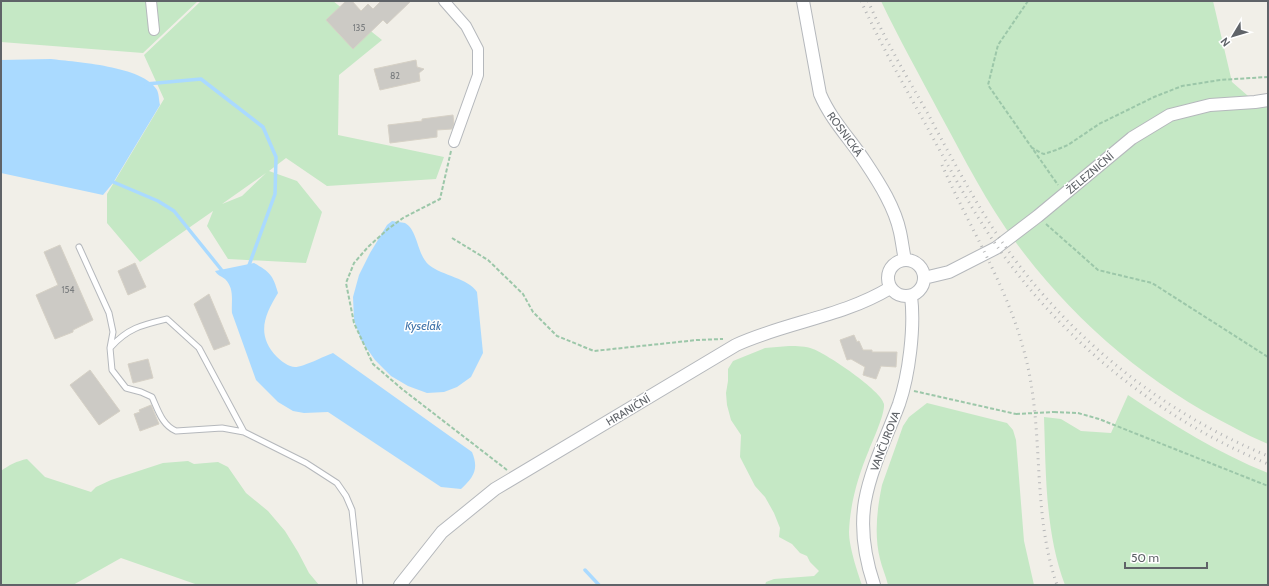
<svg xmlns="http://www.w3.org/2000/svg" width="1269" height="586" font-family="Cabin,sans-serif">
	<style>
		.green { fill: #c5e8c5; fill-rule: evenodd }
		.water { fill: #aadaff }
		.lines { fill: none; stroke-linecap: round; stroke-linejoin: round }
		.stream { stroke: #aadaff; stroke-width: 3.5 }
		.building { fill: #cccac5; stroke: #d6d1c6 }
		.service-casing { stroke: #b5b8bc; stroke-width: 7 }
		.minor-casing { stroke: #b5b8bc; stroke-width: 12 }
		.tertiary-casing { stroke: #b5b8bc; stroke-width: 14 }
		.path { stroke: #9cc7a9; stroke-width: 2; stroke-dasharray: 4 2; stroke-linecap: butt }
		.service { stroke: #fff; stroke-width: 5 }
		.minor { stroke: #fff; stroke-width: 10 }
		.tertiary { stroke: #fff; stroke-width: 12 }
		.rail { stroke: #b6b7b8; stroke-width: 3; stroke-dasharray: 1 5; stroke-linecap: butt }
		.path-bridge { stroke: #9cc7a9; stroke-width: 2; stroke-dasharray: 4 2; stroke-linecap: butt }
		.labels { text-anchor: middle; stroke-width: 3; stroke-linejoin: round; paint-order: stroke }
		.number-label { font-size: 9px; fill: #7a7d7f }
		.street-label { font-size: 11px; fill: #5f6368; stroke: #fff }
		.water-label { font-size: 12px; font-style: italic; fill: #4174aa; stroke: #fff }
	</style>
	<rect width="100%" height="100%" fill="#f1efe8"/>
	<path class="green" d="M 1,1 L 198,1 L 143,53 L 1,42 Z
		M 201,1 L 333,1 L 382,40 L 339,75 L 338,135 L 444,157 L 436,179 L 327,186 L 286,158 L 269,171 L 297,181 L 322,212 L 306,263 L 228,259 L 207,226 L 213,211 L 140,262 L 107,223 L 107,194 L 164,99 L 144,55 ZM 266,173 L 242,196 L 222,204 Z
		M 881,1 L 1213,1 L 1232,82 L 1255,102 L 1268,104 L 1268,444 C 1256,439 1244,433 1233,427 C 1148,384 1074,321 1017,244 C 987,204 964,158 940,114 C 920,76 899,39 881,1 Z
		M 789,346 C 797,346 806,346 813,349 C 827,354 882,391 884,404 C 885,414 873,440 869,450 C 858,476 850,504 849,532 C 849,546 857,571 862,585 L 765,585 L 766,582 L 774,579 L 814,576 L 819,571 L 810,562 L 807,556 L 800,553 L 792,544 L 779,537 L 780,528 L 774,513 L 765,497 L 755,486 L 740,457 L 741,435 L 731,420 L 727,405 L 726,393 L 728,381 L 728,369 L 733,361 L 765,348 Z
		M 1128,395 C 1173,425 1218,453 1268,473 L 1268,585 L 1065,585 C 1045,532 1046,473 1044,417 L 1061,419 L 1081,431 L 1111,433 Z
		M 927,403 L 1007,423 L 1013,430 L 1016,440 L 1024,541 L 1034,585 L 888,585 C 886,576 882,568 880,559 C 874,535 877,509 882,485 L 903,426 L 909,417 Z
		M 27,459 L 45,477 L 91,492 L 96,487 L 111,480 L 163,463 L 188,461 L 194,464 L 218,462 L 228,467 L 246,493 L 268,511 L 285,531 L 298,552 L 309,573 L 319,585 L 198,585 L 121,558 L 73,585 L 1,585 L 1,471 C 9,465 17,461 27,459 Z"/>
	<path class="water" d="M 51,59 C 75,62 144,66 157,90 C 159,94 159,101 160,105 L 113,183 L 103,195 L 1,173 L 1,60 Z
		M 392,221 C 396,222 401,222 405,223 C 418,230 417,255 429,265 C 443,276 468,278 477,292 L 483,353 L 471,377 L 457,387 L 444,392 L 427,393 L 408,386 L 391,376 L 375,360 L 361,340 L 354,320 L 353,297 L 359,275 L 370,253 L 387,225 Z
		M 254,263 C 270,272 273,275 278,293 C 264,316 256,335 277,357 C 281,361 289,367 295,367 C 304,367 324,356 333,353 L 472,452 C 479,469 474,477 461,489 L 441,487 L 328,412 L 304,413 L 293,411 L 278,402 L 256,380 L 232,313 C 231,301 235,289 225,279 C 221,276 217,275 215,271 Z"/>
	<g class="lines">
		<path class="stream" d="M 146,84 L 201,79 L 263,127 L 276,157 L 275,194 L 248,268
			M 111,181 L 158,201 L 174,211 L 224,273
			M 585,570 L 599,585"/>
	</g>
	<path class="building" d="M 346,1 L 352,1 L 361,11 L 368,4 L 373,9 L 381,1 L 411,1 L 387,24 L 383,20 L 353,49 L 326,20 Z
		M 416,60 L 417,67 L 424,69 L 419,73 L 420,81 L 380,90 L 374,69 Z
		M 453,115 L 454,124 L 452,129 L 437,130 L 437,137 L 390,143 L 388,125 L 422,121 L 422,119 Z
		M 60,245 L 93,320 L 73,330 L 73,332 L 55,339 L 36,295 L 58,285 L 44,252 Z
		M 135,263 L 146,287 L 128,295 L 118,271 Z
		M 209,294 L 230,344 L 214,350 L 194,304 Z
		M 854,335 L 857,342 L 859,341 L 863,350 L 872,350 L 872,352 L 897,352 L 896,367 L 881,366 L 876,379 L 863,375 L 865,367 L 851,359 L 847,360 L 840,340 Z
		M 148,359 L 153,378 L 133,383 L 128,364 Z
		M 90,370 L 120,411 L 99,425 L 70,385 Z
		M 151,405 L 159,424 L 140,431 L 134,414 L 140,412 L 139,410 Z"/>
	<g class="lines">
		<g class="service-casing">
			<path id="service" d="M 79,247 L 109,313 L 113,332 L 110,348 L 112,370 L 126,388 L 141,392 L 152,397 C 158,410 162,425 176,431 L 222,428 L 244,432 L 306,463 L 337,483 L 346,496 L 352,510 L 360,585
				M 111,347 C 128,328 142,325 167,319 L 199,348 L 244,432"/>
		</g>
		<g class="minor-casing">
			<path id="minor" d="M 151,1 L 154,30
				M 444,1 L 466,26 L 478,49 L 478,75 L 454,142"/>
		</g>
		<g class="tertiary-casing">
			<path id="tertiary" d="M 803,1 L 820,94 C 831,120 851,140 866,163 C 880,184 895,208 900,232 C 902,241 903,251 905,260
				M888 278a18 18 0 1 1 36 0a18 18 0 1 1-36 0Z
				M 924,278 L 949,272 L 996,248 L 1038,216 L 1132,138 L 1170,115 L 1210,105 L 1255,102 L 1268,100
				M 400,585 L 442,532 L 495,489 L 736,345 C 786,322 842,317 890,288
				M 874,585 C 865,558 860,530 865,501 C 871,468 887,436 899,404 C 909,375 915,327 911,296"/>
		</g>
		<path class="path" d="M 1028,1 L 998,45 L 988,85 L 1058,185
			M 1031,147 L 1041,153 L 1044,154 L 1056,150 L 1068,145 L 1099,124 L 1154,97 L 1182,86 L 1220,80 L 1268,77
			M 451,151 L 440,199 L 403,218 L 388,229 L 368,247 L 354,263 L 346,283 L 354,323 L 373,364 L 402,389 L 507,470
			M 1046,224 L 1098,270 L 1152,283 L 1268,357
			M 452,238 L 488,260 L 523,294 L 533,312 L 557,336 L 594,351 L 697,340 L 723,339
			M 914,391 L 1016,414
			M 1054,412 L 1078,413 L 1099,419 L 1268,486"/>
		<use href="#service" class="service"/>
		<use href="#minor" class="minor"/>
		<use href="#tertiary" class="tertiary"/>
		<path class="rail" d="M 861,1 C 880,43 903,84 926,125 C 950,169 974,215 1004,256 C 1071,348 1163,420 1268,464
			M 868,1 C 885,40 907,77 928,114 C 950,155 972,197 998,236 C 1064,334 1159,411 1268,456
			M 942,165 C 971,231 1011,292 1027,363 C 1044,436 1032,513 1057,585"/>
		<path class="path-bridge" d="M 1016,414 L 1054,412"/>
	</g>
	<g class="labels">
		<g class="number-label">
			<text x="359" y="31">135</text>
			<text x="395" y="79">82</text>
			<text x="68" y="293">154</text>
		</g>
		<g class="street-label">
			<text transform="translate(845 134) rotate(54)" y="4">ROSNICKÁ</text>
			<text transform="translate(1090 173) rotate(-40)" y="4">ŽELEZNIČNÍ</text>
			<text transform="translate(628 410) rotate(-31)" y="4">HRANIČNÍ</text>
			<text transform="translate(885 441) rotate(-69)" y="4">VANČUROVA</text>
		</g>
		<g class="water-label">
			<text x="423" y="330">Kyselák</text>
		</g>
	</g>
	<rect width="1269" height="586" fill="none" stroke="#5f6368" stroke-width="4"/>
	<g transform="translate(1233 36) rotate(232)" stroke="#ffffff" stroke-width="3" paint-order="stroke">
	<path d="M0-3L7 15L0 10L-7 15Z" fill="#5f6368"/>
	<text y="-6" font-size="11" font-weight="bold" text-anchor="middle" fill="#5f6368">N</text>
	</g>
	<path d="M1125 562v6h82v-6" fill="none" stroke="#5f6368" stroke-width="2"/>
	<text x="1131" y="562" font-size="12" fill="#5f6368" stroke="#ffffff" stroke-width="3" paint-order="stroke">50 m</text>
</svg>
